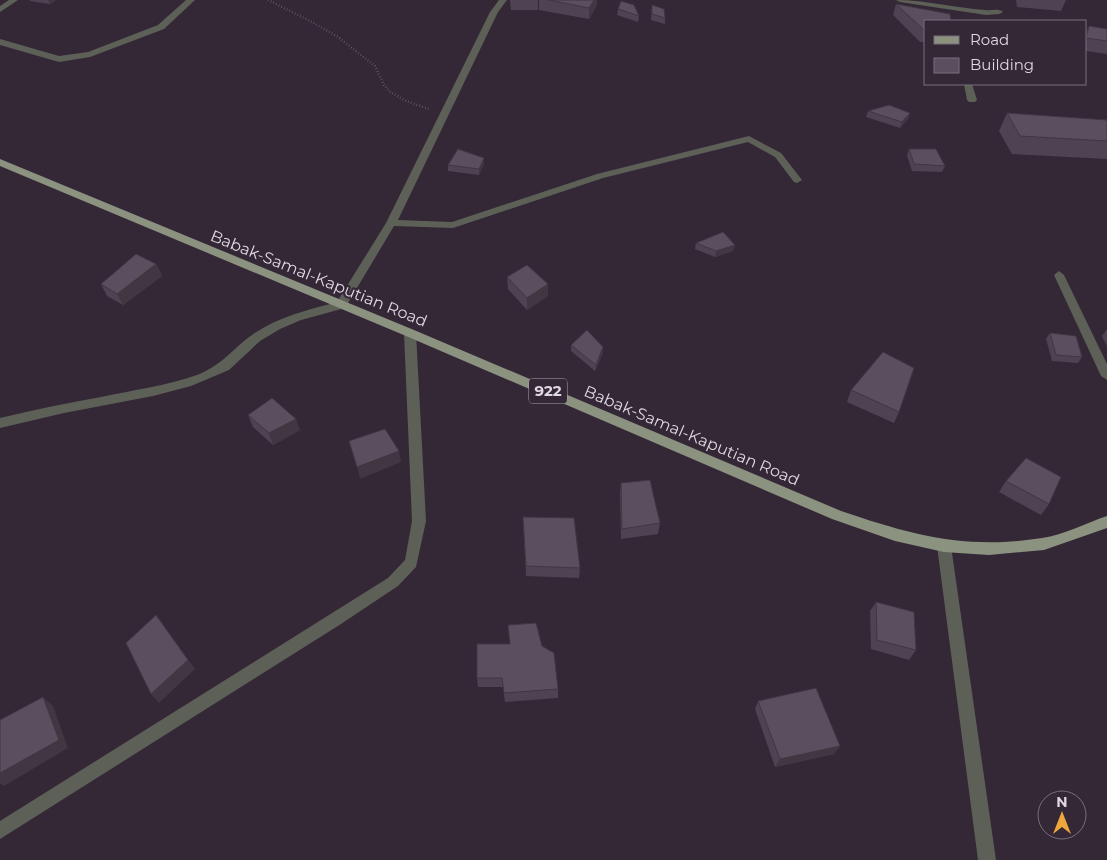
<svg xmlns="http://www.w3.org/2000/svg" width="1107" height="860" font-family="Montserrat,sans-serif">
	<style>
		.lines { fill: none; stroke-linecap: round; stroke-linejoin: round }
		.path { stroke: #786e7b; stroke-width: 2.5; stroke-dasharray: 0.5 2.5; stroke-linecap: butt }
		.minor { fill: #5d6057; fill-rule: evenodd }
		.major { fill: #8c9280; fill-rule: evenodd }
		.wall { fill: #4e4352 }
		.shaded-wall { fill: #403742 }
		.building { fill: #5b4e5f; stroke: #403742 }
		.labels { text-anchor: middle; stroke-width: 4.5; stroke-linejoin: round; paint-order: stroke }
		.shield { fill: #342837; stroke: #aca3af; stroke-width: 1 }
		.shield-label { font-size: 15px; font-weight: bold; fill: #dfd8e2 }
		.street-label { font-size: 16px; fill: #dfd8e2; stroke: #342837 }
	</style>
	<rect width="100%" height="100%" fill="#342837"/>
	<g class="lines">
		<path class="path" d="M 268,0 L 310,21 L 338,37 L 375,66 L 384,85 L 389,91 L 406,101 L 429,109"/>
		<path class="minor" d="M 9,0 L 18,0 L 0,12 L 0,6 Z
			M 186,0 L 195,0 L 164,29 L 90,57 L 59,62 L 0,45 L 0,39 L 59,56 L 88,52 L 158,25 Z
			M 499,0 L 507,0 L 498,12 L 398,220 L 452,222 L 597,174 L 749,136 L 781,153 L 802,180 L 797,183 L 794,182 L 775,157 L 748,142 L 603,178 L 453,228 L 394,226 L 345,308 L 301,320 L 280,329 L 260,341 L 229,370 L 191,386 L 153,396 L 64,413 L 0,428 L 0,418 C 33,410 67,403 101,397 C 133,390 166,386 197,375 C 224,364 231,350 252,335 C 277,317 308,310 337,302 L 386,223 L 490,12 Z
			M 896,0 C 926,0 955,8 985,10 C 991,11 998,8 1003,12 L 999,14 L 986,15 L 900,2 Z
			M 964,84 L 972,84 L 977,100 L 975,102 L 969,102 L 967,100 Z
			M 1059,271 L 1064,275 L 1107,364 L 1107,380 L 1101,376 L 1054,275 Z
			M 410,329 L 416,333 L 426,521 L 416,567 L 398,586 L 341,624 L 0,839 L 0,821 L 388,578 L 405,560 L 412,521 L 404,333 Z
			M 944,540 L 949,542 L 951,546 L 996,860 L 978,860 L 937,546 L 939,542 Z"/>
		<path class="major" d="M 0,159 L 414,330 L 841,511 C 912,535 966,550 1042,538 C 1064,535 1086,523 1107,516 L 1107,528 L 1044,550 L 989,555 L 944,552 L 895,541 L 832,519 L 406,336 L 0,166 Z"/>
	</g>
	<path class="wall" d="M 30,0 L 56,0 L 50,4 L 30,1 Z
		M 510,0 L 538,0 L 538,10 L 511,10 Z
		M 539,0 L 597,0 L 596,7 L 589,19 L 539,10 Z
		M 1016,0 L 1066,0 L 1061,11 L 1017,7 Z
		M 896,4 L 926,21 L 926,42 L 920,42 L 893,15 Z
		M 652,5 L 665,18 L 665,24 L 651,20 Z
		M 618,9 L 639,16 L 638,22 L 617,15 Z
		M 1089,26 L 1107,29 L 1107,54 L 1086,51 L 1086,33 Z
		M 868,111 L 910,113 L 908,119 L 900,128 L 866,117 Z
		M 1007,113 L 1107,120 L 1107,159 L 1012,154 L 999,131 Z
		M 909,149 L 945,166 L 942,172 L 912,171 L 907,155 Z
		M 484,164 L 479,175 L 448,171 L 448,165 Z
		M 696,243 L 735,245 L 733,251 L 715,257 L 695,249 Z
		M 156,264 L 162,276 L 123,305 L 107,296 L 101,284 Z
		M 507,277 L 548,284 L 548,296 L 527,310 L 508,289 Z
		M 1107,329 L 1107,346 L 1102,336 Z
		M 1050,333 L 1082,357 L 1078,363 L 1052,361 L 1046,339 Z
		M 571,345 L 603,353 L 595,371 L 571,351 Z
		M 851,390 L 899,412 L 894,423 L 847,402 Z
		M 248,415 L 300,430 L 273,445 L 253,427 Z
		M 1006,481 L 1049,504 L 1041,515 L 999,492 Z
		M 621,483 L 660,523 L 658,534 L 621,539 L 620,494 Z
		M 523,517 L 580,568 L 579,578 L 526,576 Z
		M 876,602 L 916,650 L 909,660 L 871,649 L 870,611 Z
		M 542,646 L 558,689 L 558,698 L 505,702 L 503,687 L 478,687 L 477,678 Z
		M 758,701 L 840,746 L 834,754 L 775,767 L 755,709 Z"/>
	<path class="shaded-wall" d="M 48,0 L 56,0 L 50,4 Z
		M 594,0 L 597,0 L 596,7 L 589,19 L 589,8 Z
		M 910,113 L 908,119 L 900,128 L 902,122 Z
		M 484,158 L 484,164 L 479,175 L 479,169 Z
		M 735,245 L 733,251 L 715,257 L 716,251 Z
		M 156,264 L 162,276 L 123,305 L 117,294 Z
		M 548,284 L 548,296 L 527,310 L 527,298 Z
		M 603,347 L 603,353 L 595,371 L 596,365 Z
		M 296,419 L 300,430 L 273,445 L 269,433 Z
		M 399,451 L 401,462 L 360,479 L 357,467 Z
		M 156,615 L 195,669 L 159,703 L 151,694 Z
		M 43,697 L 53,706 L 68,748 L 4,786 L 0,783 L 0,773 Z
		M 840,746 L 834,754 L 775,767 L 780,759 Z"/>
	<path class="building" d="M 549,0 L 594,0 L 589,8 Z
		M 621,1 L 634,5 L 639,16 L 618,9 Z
		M 896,4 L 950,14 L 951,21 L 926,21 L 926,30 L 924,30 Z
		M 652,5 L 664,9 L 665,18 L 652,14 Z
		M 1089,26 L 1107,29 L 1107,41 L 1086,38 Z
		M 889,105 L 910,113 L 902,122 L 868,111 Z
		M 1007,113 L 1107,120 L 1107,141 L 1020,136 Z
		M 458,149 L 484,158 L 479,169 L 448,165 Z
		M 909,149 L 936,149 L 945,166 L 914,164 Z
		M 723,232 L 735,245 L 716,251 L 696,243 Z
		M 136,254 L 156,264 L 117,294 L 101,284 Z
		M 527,265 L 548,284 L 527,298 L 507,277 Z
		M 587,330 L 603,347 L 596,365 L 571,345 Z
		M 1050,333 L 1076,336 L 1082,357 L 1056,355 Z
		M 883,352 L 914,368 L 899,412 L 851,390 Z
		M 272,398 L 296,419 L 269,433 L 248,415 Z
		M 385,429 L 399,451 L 357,467 L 349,441 Z
		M 1026,458 L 1061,477 L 1049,504 L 1006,481 Z
		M 650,480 L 660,523 L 622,529 L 621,483 Z
		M 523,517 L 574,518 L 580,568 L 526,566 Z
		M 876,602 L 914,612 L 916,650 L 877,640 Z
		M 156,615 L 188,660 L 151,694 L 126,643 Z
		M 536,623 L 542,646 L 554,653 L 558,689 L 504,693 L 502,678 L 477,678 L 477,644 L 510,644 L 508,625 Z
		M 816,688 L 840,746 L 780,759 L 758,701 Z
		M 43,697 L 59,740 L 0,773 L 0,720 Z"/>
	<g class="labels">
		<rect class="shield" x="529" y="378.5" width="38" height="25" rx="4"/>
		<g class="shield-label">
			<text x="548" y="396">922</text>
		</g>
		<g class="street-label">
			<text transform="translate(319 278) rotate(22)" y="6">Babak-Samal-Kaputian Road</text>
			<text transform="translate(692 435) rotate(23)" y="6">Babak-Samal-Kaputian Road</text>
		</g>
	</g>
	<rect x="924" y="20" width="162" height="65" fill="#342837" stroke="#786e7b"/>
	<rect x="934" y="36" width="25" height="8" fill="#8c9280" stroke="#786e7b"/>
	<text x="970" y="45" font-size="15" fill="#dfd8e2">Road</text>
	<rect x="934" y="58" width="25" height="15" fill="#5b4e5f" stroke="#786e7b"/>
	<text x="970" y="70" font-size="15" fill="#dfd8e2">Building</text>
	<g transform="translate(1062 815)"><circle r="24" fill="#342837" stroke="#786e7b"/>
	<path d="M0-4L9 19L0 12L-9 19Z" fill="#eea73c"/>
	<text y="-8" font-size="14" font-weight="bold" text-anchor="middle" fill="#dfd8e2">N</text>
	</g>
</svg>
